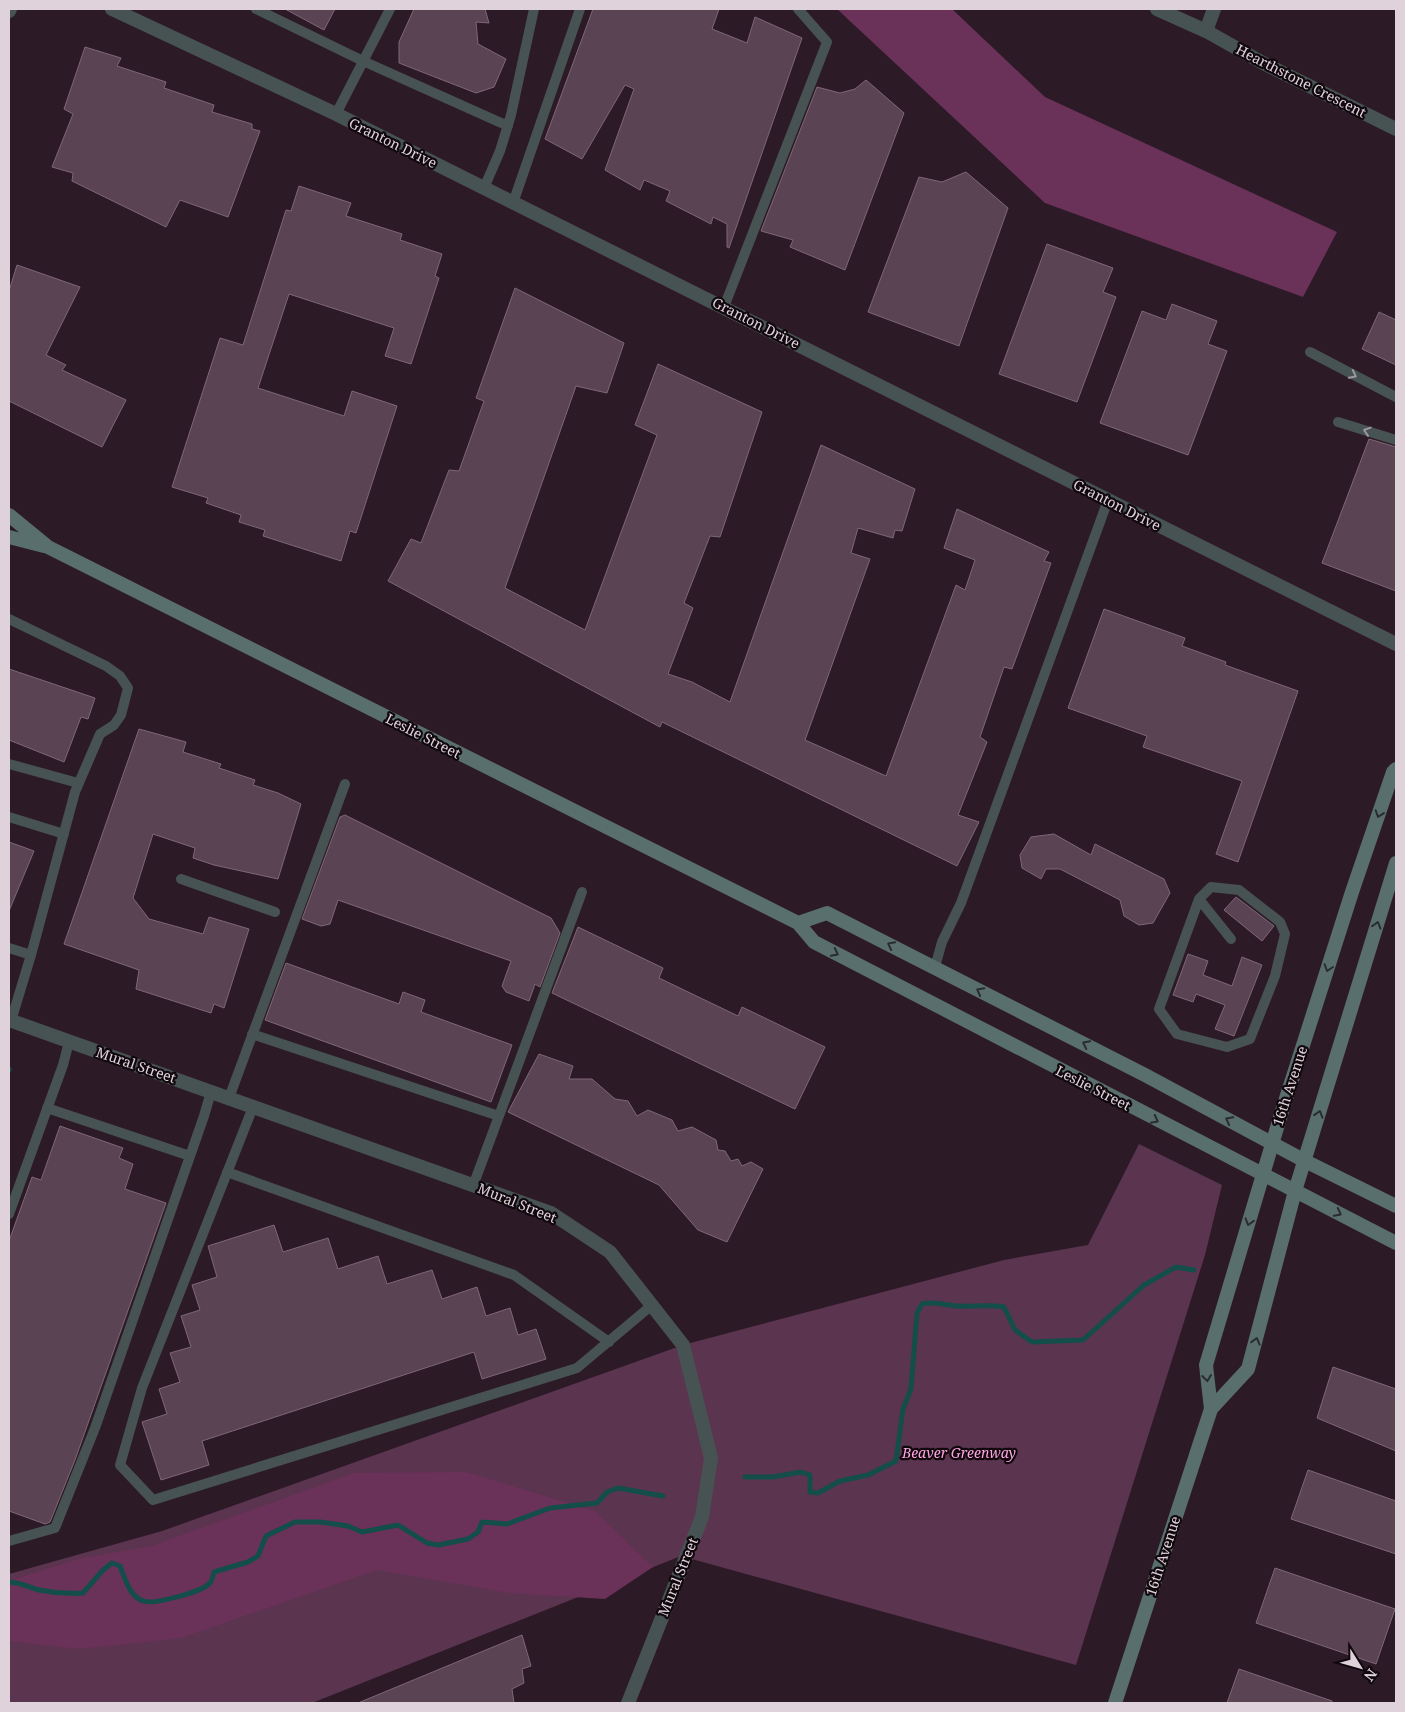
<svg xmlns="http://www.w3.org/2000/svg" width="1405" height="1712" font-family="'Noto Serif',serif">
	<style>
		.green { fill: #5b344f }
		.forest { fill: #6a3159 }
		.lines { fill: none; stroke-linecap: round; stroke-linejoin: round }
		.stream { stroke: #134e4b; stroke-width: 5 }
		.building { fill: #5a4352; stroke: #7f6777 }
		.service { stroke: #465352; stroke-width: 10 }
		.minor { stroke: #465352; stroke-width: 14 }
		.tertiary { stroke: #465352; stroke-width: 14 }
		.secondary { stroke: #596f6d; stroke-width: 14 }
		.oneway { stroke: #9b999d }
		.oneway2 { stroke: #2a2c2f }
		.labels { text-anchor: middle; stroke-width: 4.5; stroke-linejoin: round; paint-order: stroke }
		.street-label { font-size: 14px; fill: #e0d2db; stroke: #10080d }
		.park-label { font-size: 14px; font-style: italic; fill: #ffa6e2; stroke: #10080d }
	</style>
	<rect width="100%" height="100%" fill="#2d1a27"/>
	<path class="green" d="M 1139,1144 L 1222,1185 L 1205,1255 L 1076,1665 L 681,1556 L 312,1703 L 9,1703 L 9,1574 L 162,1531 L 683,1345 L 1004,1260 L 1088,1245 Z"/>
	<path class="forest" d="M 837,9 L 952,9 L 1045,97 L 1337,232 L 1303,297 L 1045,203 Z
		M 466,1472 L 595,1511 L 653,1567 L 605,1599 L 509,1593 L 377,1570 L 181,1638 L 79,1649 L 9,1641 L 9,1581 L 78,1559 L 151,1546 L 354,1473 Z"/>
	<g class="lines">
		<path class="stream" d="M 9,1070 L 9,1069
			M 745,1477 L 773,1477 L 801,1472 L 810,1475 L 810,1492 L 818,1493 L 840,1481 L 868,1475 L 896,1461 L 903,1409 L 911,1389 L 917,1313 L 922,1304 C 934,1301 944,1305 957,1306 C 973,1307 987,1304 1004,1307 L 1015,1330 L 1032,1342 L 1083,1340 L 1144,1285 L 1176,1267 L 1194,1270
			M 9,1582 C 23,1583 27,1587 39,1590 C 54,1593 68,1594 83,1593 L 103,1570 L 112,1563 L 120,1566 C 125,1578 129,1596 143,1601 C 153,1605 202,1592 210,1583 C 212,1581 213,1576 214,1572 L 248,1562 L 258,1556 L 266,1536 L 295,1522 L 320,1522 L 348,1526 L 362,1532 L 398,1525 L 427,1543 L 438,1545 L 468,1539 L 478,1532 L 482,1522 L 507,1524 L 550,1508 L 597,1503 L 607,1492 L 618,1488 L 663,1496"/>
	</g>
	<path class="building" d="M 285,9 L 335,9 L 324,30 Z
		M 414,9 L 485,9 L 489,23 L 476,22 L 478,44 L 506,59 L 494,87 L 476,93 L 399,63 L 399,42 Z
		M 593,9 L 719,9 L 712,29 L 747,43 L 755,17 L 802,38 L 729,248 L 727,247 L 727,224 L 713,217 L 711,224 L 666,201 L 670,191 L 644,180 L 640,190 L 605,170 L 634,89 L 625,85 L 582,159 L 545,139 Z
		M 85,47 L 121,58 L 117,66 L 166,82 L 164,88 L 214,105 L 212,112 L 252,124 L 252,129 L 260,131 L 228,217 L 180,200 L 166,227 L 72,181 L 73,173 L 52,167 L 73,114 L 64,109 Z
		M 866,80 L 904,113 L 845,270 L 790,247 L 793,240 L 761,231 L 817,87 L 840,93 L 855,89 Z
		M 966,172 L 1008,208 L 959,346 L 868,312 L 919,177 L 942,182 Z
		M 299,186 L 351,203 L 346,216 L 402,234 L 400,240 L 442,254 L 435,276 L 439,278 L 411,364 L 385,356 L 394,328 L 289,294 L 258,388 L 344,416 L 352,391 L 397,406 L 356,533 L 350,531 L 341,561 L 263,536 L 265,530 L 239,522 L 241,515 L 206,503 L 208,498 L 172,487 L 220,338 L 243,345 L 286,210 L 291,211 Z
		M 1047,244 L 1113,268 L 1103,292 L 1116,297 L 1077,402 L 999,374 Z
		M 17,265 L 80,287 L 46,355 L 66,365 L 62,370 L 126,400 L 102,447 L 9,401 L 9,291 Z
		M 515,288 L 624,343 L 607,393 L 576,386 L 505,588 L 585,630 L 657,435 L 635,425 L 658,364 L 762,412 L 720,537 L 710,536 L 684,603 L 693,608 L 668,674 L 692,682 L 730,702 L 821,445 L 915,489 L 902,531 L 895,530 L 893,538 L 858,528 L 851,553 L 870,559 L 805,740 L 886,776 L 956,585 L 965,590 L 975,560 L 944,548 L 957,509 L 1049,552 L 1044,561 L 1051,563 L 1012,669 L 1004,667 L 980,737 L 987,742 L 958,815 L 979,822 L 957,866 L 662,722 L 660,727 L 388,581 L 411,539 L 421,543 L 449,470 L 459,471 L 484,401 L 476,398 Z
		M 1172,304 L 1217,321 L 1208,344 L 1227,351 L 1188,455 L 1100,423 L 1142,311 L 1166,320 Z
		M 1379,312 L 1396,320 L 1396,365 L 1362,349 Z
		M 1369,439 L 1396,447 L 1396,591 L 1322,563 Z
		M 1104,609 L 1185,638 L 1182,646 L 1226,662 L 1225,665 L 1298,691 L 1238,862 L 1216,854 L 1242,781 L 1143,747 L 1147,736 L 1068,708 Z
		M 9,669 L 95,698 L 88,719 L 81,717 L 64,762 L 9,740 Z
		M 139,729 L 186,742 L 183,752 L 221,764 L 219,768 L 255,780 L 253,785 L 278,793 L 301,804 L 278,879 L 214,865 L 193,858 L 195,848 L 153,834 L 133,898 L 149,919 L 203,934 L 209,917 L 249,929 L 224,1008 L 214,1004 L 211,1013 L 136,989 L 139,970 L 64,944 Z
		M 345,815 L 551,918 L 560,933 L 540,987 L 535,984 L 529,1001 L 506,992 L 502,986 L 511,961 L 338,900 L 330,924 L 321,926 L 302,919 L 340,817 Z
		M 1054,834 L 1091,855 L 1095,844 L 1164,879 L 1170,893 L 1153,923 L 1139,925 L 1124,916 L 1120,900 L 1060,869 L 1046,869 L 1041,879 L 1022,868 L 1020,855 L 1031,837 Z
		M 9,842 L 34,851 L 9,911 Z
		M 1236,897 L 1274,926 L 1262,941 L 1224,910 Z
		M 578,927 L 663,968 L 659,978 L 738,1016 L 742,1007 L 825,1047 L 795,1109 L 552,993 Z
		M 1188,954 L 1208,961 L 1203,975 L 1232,986 L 1242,957 L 1262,965 L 1234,1036 L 1215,1029 L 1225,1005 L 1196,994 L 1193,1002 L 1173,995 Z
		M 286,963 L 399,1004 L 403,992 L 425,1000 L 421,1012 L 512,1045 L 491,1102 L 265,1020 Z
		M 539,1054 L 573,1066 L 569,1079 L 592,1079 L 615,1099 L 628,1101 L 637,1116 L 648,1110 L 672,1120 L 678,1131 L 692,1127 L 716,1140 L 718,1150 L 725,1151 L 731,1161 L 738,1159 L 742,1166 L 751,1162 L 763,1169 L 727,1242 L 698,1230 L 659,1185 L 508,1112 Z
		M 60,1126 L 123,1148 L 119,1158 L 133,1164 L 125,1189 L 166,1203 L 75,1460 L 50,1522 L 45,1524 L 9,1511 L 9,1241 L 32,1177 L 41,1180 Z
		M 274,1225 L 283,1252 L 328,1238 L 338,1269 L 378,1256 L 387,1284 L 432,1270 L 442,1299 L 477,1287 L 486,1316 L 510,1308 L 518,1335 L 536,1329 L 546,1359 L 482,1379 L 474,1352 L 202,1441 L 209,1465 L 161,1480 L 142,1422 L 167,1414 L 159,1389 L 180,1382 L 170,1353 L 191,1347 L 181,1316 L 200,1310 L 192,1285 L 217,1277 L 208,1246 Z
		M 1333,1367 L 1396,1389 L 1396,1451 L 1317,1418 Z
		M 1308,1470 L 1396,1501 L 1396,1554 L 1291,1519 Z
		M 1275,1568 L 1395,1609 L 1376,1664 L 1256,1623 Z
		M 522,1635 L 531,1666 L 522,1669 L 524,1683 L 512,1689 L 514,1703 L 358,1703 Z
		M 1239,1669 L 1332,1701 L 1332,1703 L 1227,1703 Z"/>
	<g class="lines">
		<path class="service" d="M 256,9 L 363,61 L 508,126
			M 336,114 L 390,9
			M 484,188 L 500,151 L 511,115 L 534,9
			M 513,203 L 580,9
			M 724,307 L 827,42 L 798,9
			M 1310,352 L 1396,397
			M 1338,422 L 1396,440
			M 9,619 L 106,666 L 120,676 L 128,688 L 121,715 L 114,725 L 100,734 L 75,792 L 31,955
			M 9,764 L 78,783
			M 9,817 L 64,834
			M 181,879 L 275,912
			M 1199,899 L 1211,887 L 1239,890 L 1280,922 L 1285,934 L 1275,976 L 1250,1039 L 1227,1047 L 1177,1034 L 1159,1009 L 1199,899 L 1231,939
			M 9,948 L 31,955 L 11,1021
			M 935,967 L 942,942 L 961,903 L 1108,500
			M 252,1034 L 499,1116
			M 229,1098 L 345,784
			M 253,1107 L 142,1388 L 120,1465 L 153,1500 L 577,1368 L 652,1305
			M 47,1108 L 190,1156
			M 227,1172 L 514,1275 L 609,1342
			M 473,1186 L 582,892
			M 9,1214 L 63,1065 L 69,1042
			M 9,1541 L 55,1528 L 95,1428 L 204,1116 L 211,1092"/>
		<path class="minor" d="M 112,9 L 336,114 L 1396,644
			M 1157,9 L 1206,31 L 1263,63 L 1396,129
			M 1206,31 L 1214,9
			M 9,1020 L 551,1213 L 610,1252 L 683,1345 L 711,1458 L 702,1517 L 628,1703"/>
		<path class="tertiary" d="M 9,11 L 10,9"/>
		<path class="secondary" d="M 9,515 L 48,547 L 798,923 L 814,942 L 1396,1243
			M 9,537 L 44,546
			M 798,923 L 827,913 L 1145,1075 L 1305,1161 L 1396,1206
			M 1211,1409 L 1206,1365 L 1282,1111 L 1352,892 L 1393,772 L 1396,769
			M 1115,1703 L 1211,1409 L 1248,1369 L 1295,1191 L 1396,863"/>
	</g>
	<defs><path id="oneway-chevron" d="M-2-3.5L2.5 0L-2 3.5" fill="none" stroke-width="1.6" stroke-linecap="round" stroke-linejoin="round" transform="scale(1.25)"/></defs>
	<g class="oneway">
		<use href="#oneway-chevron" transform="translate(1353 375) rotate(27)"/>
		<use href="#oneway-chevron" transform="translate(1367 431) rotate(-162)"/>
	</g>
	<g class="oneway2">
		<use href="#oneway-chevron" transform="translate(1379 814) rotate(109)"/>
		<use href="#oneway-chevron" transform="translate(1377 925) rotate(-73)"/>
		<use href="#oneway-chevron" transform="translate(891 945) rotate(-153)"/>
		<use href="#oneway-chevron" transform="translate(835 953) rotate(27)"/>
		<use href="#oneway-chevron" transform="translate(1328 968) rotate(108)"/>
		<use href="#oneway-chevron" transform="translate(980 991) rotate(-152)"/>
		<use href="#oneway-chevron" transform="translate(1086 1044) rotate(-153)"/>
		<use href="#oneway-chevron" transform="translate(1319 1114) rotate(-73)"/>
		<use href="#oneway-chevron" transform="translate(1155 1120) rotate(27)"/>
		<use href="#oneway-chevron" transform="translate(1229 1120) rotate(-152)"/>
		<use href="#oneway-chevron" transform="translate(1338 1213) rotate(27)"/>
		<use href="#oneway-chevron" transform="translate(1249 1222) rotate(107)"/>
		<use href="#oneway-chevron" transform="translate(1256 1341) rotate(-75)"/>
		<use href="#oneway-chevron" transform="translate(1207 1378) rotate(83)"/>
	</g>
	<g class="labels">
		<g class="street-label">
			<text transform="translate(1301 81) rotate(27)" y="5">Hearthstone Crescent</text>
			<text transform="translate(393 143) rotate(26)" y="5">Granton Drive</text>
			<text transform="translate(756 323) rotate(27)" y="5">Granton Drive</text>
			<text transform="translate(1117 505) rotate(27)" y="5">Granton Drive</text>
			<text transform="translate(423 736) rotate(27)" y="5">Leslie Street</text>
			<text transform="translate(136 1065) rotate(19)" y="5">Mural Street</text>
			<text transform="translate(1290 1086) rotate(-72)" y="5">16th Avenue</text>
			<text transform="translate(1093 1088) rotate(27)" y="5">Leslie Street</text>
			<text transform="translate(517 1203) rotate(22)" y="5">Mural Street</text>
			<text transform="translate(1163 1556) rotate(-72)" y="5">16th Avenue</text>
			<text transform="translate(678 1577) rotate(-68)" y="5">Mural Street</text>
		</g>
		<g class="park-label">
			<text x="959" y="1458">Beaver Greenway</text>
		</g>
	</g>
	<rect width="1405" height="1712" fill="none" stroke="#e0d2db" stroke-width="20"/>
	<g transform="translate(1360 1667) rotate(127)" stroke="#10080d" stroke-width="4" paint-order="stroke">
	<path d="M0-4L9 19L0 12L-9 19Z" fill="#e0d2db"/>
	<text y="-8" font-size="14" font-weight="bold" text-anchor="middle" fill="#e0d2db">N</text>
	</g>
</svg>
